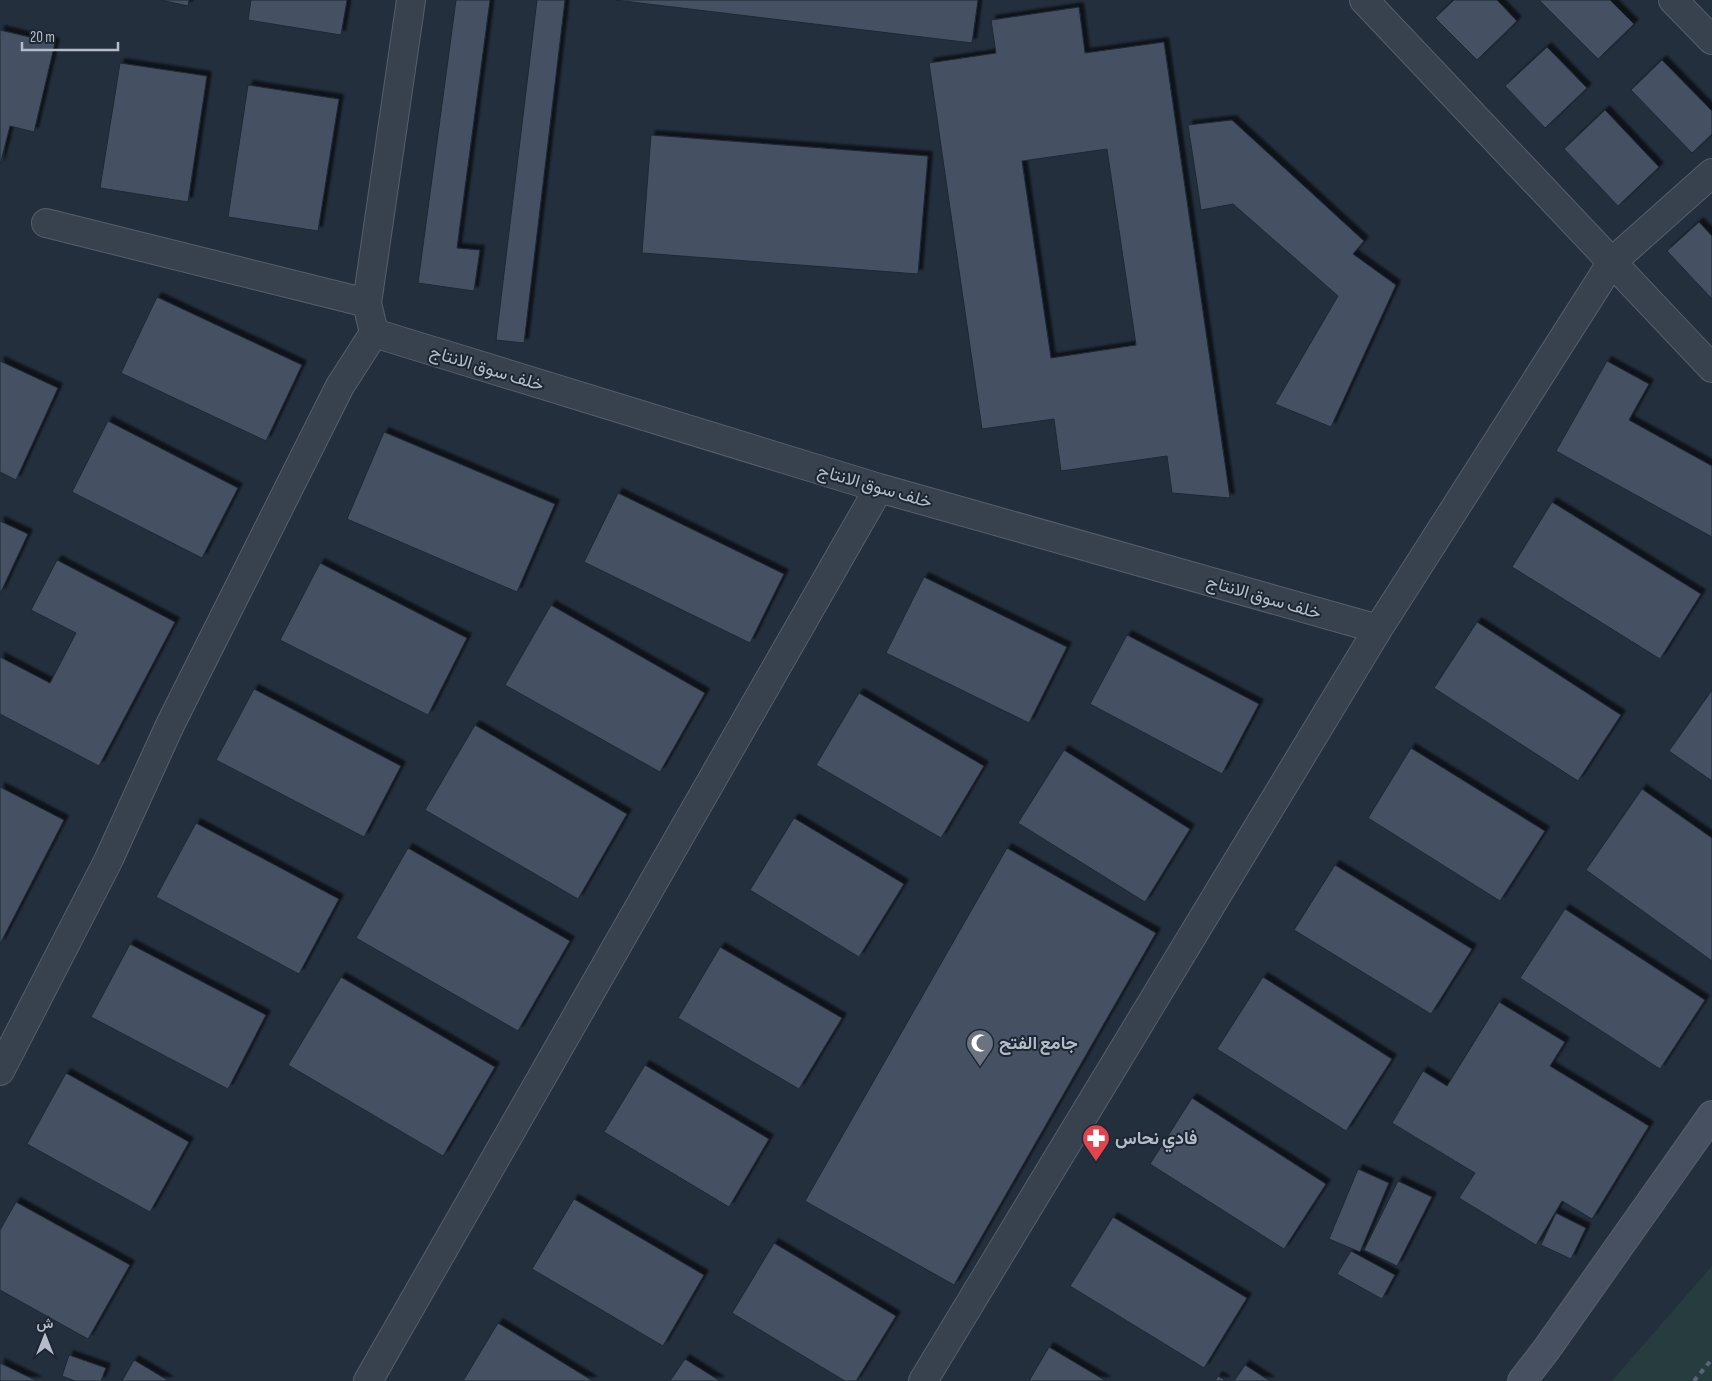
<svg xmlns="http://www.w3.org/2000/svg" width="1712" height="1381" font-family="'Sofia Sans Condensed',Vazirmatn,sans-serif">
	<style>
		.green { fill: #263c3f }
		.building { fill: #455162; stroke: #1f2835; fill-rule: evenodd; filter: url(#shadow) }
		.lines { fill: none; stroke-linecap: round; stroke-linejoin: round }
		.minor-casing { stroke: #565f6c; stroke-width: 30 }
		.secondary-casing { stroke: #565f6c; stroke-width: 30 }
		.minor { stroke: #38414e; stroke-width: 28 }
		.secondary { stroke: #465061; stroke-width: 28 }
		.rail { stroke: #5a6575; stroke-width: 4; stroke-dasharray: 5 5; stroke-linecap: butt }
		.labels { text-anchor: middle; stroke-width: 4; stroke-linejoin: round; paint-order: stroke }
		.street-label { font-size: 18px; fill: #b4bcc9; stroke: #1d2633 }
		.poi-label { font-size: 18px; font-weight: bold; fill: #b4bcc9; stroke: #1d2633; text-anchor: start }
	</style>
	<defs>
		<filter id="shadow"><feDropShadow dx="4.5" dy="-4.5" stdDeviation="1" flood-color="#0009"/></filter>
	</defs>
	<rect width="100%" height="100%" fill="#242f3e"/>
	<path class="green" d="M 1712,1266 L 1712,1381 L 1612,1381 Z"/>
	<path class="building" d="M 160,0 L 189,0 L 188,6 Z
		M 251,0 L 347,0 L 341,35 L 248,20 Z
		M 456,0 L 490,0 L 457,248 L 480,250 L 474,291 L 418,283 Z
		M 537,0 L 565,0 L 524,343 L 496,340 Z
		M 615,0 L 978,0 L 972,43 Z
		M 1454,0 L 1497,0 L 1517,21 L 1477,60 L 1435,18 Z
		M 1539,0 L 1610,0 L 1634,24 L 1598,59 Z
		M 1079,7 L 1085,53 L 1164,42 L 1230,498 L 1172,493 L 1167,456 L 1061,471 L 1054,419 L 982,429 L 929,63 L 996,53 L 991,20 ZM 1107,149 L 1136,345 L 1051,358 L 1022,161 Z
		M 0,30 L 55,43 L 34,132 L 10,126 L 0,165 Z
		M 1547,47 L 1587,88 L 1545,128 L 1505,86 Z
		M 1662,60 L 1712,111 L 1712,134 L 1692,153 L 1631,90 Z
		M 120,63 L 207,76 L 188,202 L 100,188 Z
		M 248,85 L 339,99 L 318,231 L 228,217 Z
		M 1605,110 L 1659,167 L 1618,206 L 1564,149 Z
		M 1232,120 L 1364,241 L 1353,254 L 1396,285 L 1331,427 L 1275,404 L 1338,296 L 1233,204 L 1201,210 L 1188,125 Z
		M 651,135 L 928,156 L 918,274 L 642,253 Z
		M 1699,222 L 1712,236 L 1712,299 L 1667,251 Z
		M 157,297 L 302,365 L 266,441 L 121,373 Z
		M 0,361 L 58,388 L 16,480 L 0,472 Z
		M 1607,361 L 1649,384 L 1629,420 L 1712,466 L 1712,537 L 1556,451 Z
		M 108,421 L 238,488 L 202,558 L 72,492 Z
		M 384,432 L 555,504 L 517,592 L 347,519 Z
		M 618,493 L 784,574 L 750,643 L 584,562 Z
		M 1552,502 L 1701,594 L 1660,659 L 1512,567 Z
		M 0,521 L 28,534 L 0,594 Z
		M 57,560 L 175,622 L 99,766 L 0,714 L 0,657 L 50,683 L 76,633 L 31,610 Z
		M 320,563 L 467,638 L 428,715 L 280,640 Z
		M 924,577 L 1067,647 L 1029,723 L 886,653 Z
		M 551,605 L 705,693 L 660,772 L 505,685 Z
		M 1477,622 L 1621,715 L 1578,781 L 1434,688 Z
		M 1127,635 L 1259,704 L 1222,774 L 1090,704 Z
		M 254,689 L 401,766 L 364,837 L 216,760 Z
		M 1712,690 L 1712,781 L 1669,751 Z
		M 859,693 L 984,766 L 941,838 L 816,765 Z
		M 475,725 L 627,814 L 578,899 L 425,810 Z
		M 1411,748 L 1545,831 L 1500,901 L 1368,818 Z
		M 1064,750 L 1190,829 L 1145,902 L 1018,823 Z
		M 0,787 L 64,820 L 0,944 Z
		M 1642,789 L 1712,838 L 1712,961 L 1586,870 Z
		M 794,818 L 904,884 L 859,957 L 750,890 Z
		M 196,823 L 339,899 L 299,974 L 156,897 Z
		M 408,848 L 570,941 L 518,1031 L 356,938 Z
		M 1007,848 L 1156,933 L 954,1285 L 805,1201 Z
		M 1335,865 L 1472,949 L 1431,1014 L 1294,930 Z
		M 1565,909 L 1705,1000 L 1660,1069 L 1520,978 Z
		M 130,944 L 266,1015 L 228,1089 L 91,1017 Z
		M 720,947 L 842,1018 L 799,1089 L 678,1018 Z
		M 341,977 L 495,1067 L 443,1156 L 288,1065 Z
		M 1263,977 L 1392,1059 L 1346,1131 L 1217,1049 Z
		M 1499,1002 L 1565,1042 L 1550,1066 L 1649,1126 L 1592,1219 L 1562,1201 L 1536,1245 L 1459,1198 L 1475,1173 L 1392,1123 L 1423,1071 L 1447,1086 Z
		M 645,1065 L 769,1139 L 729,1207 L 604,1132 Z
		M 66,1073 L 189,1142 L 150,1212 L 27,1144 Z
		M 1192,1098 L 1326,1184 L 1284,1249 L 1150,1164 Z
		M 1358,1169 L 1389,1183 L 1360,1252 L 1329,1239 Z
		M 1398,1181 L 1432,1197 L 1397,1266 L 1364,1250 Z
		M 574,1199 L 704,1275 L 663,1346 L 532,1269 Z
		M 16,1202 L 130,1265 L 88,1339 L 0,1290 L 0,1230 Z
		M 1556,1213 L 1586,1228 L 1571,1259 L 1541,1245 Z
		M 1113,1217 L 1247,1298 L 1204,1368 L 1070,1286 Z
		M 774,1243 L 896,1316 L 856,1381 L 845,1381 L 732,1313 Z
		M 1351,1251 L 1395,1275 L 1382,1299 L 1337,1274 Z
		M 498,1323 L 593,1381 L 463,1381 Z
		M 1049,1347 L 1106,1381 L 1029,1381 Z
		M 69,1355 L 106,1368 L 101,1381 L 75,1381 L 62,1376 Z
		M 685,1359 L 720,1381 L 670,1381 Z
		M 134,1360 L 169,1381 L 122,1381 Z
		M 0,1363 L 37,1381 L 0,1381 Z
		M 1245,1365 L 1270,1381 L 1234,1381 Z
		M 1218,1376 L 1226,1381 L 1215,1381 Z"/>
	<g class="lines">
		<g class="minor-casing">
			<path id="minor" d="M 1364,0 L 1712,368
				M 1673,0 L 1712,40
				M 46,223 L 367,303
				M 374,333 L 879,488 L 1378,629
				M 0,1071 L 108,861 L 170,725 L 340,386 L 374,333 L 367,303 L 411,0
				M 368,1381 L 879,488
				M 923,1381 L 1378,629 L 1612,262 L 1712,173"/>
		</g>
		<g class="secondary-casing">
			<path id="secondary" d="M 1522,1381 L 1546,1350 L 1712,1115"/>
		</g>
		<use href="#minor" class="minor"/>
		<use href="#secondary" class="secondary"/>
		<path class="rail" d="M 1694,1381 L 1712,1359"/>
	</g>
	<defs>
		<g id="mosque-pin" transform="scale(1.4375)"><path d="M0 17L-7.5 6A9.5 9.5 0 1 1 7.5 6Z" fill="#6b7280" stroke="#1d2633"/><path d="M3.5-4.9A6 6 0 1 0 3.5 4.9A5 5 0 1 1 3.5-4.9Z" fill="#fff"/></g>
		<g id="pharmacy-pin" transform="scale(1.4375)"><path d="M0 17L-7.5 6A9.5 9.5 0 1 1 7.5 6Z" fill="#e0444e" stroke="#1d2633"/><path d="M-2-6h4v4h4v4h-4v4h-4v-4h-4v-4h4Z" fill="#fff"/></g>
	</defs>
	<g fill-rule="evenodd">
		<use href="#mosque-pin" x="980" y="1043"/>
		<use href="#pharmacy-pin" x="1096" y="1138"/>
	</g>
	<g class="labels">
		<g class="street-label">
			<text transform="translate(487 368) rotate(17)" y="6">خلف سوق الانتاج</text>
			<text transform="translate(875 486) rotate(16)" y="6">خلف سوق الانتاج</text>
			<text transform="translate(1264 597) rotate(16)" y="6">خلف سوق الانتاج</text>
		</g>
		<g class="poi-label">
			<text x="999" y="1049">جامع الفتح</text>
			<text x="1115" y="1144">فادي نحاس</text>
		</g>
	</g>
	<g transform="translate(45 1336)" stroke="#1d2633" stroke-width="4" paint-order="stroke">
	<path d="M0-4L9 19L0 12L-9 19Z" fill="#b4bcc9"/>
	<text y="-8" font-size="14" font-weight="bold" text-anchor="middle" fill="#b4bcc9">ش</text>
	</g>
	<path d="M22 42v8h96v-8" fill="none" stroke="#b4bcc9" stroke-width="2.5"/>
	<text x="30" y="42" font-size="15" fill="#b4bcc9" stroke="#1d2633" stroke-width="4" paint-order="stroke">20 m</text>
</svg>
